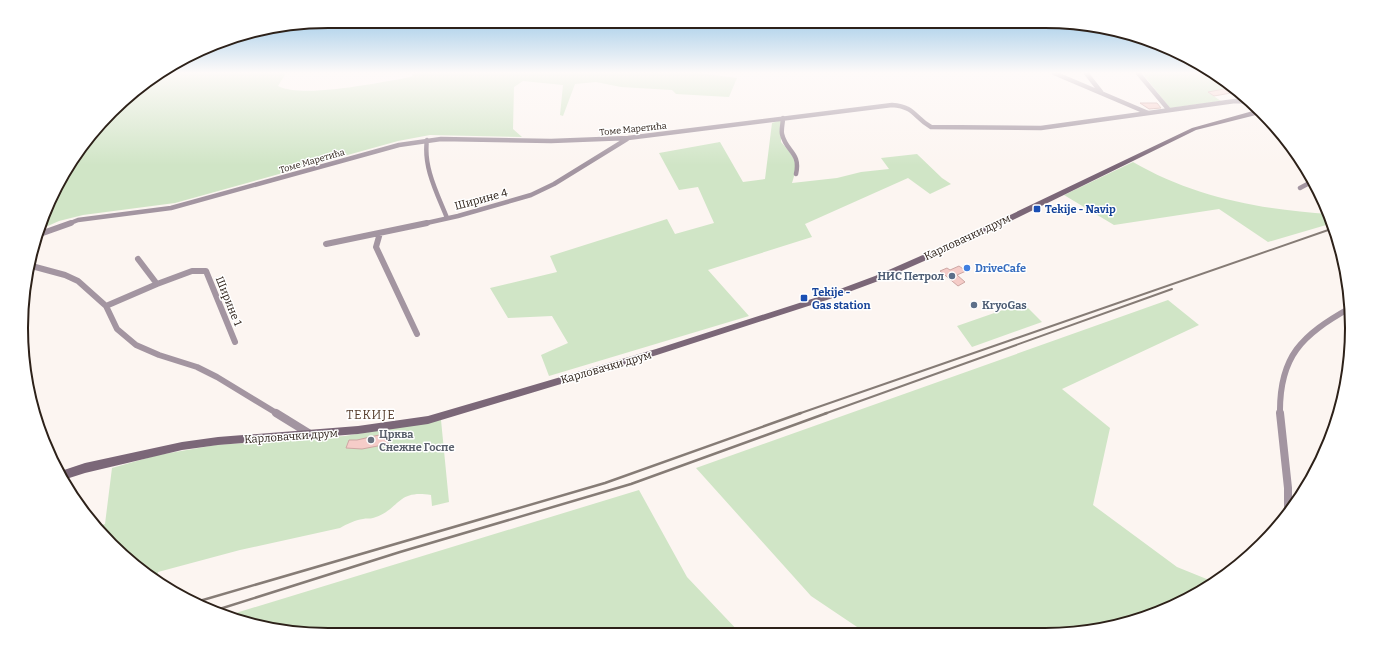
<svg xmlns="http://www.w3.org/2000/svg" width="1373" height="656" font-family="Bitter,serif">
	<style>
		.green { fill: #d0e5c6 }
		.building { fill: #f5ccc8; stroke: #cea7a4 }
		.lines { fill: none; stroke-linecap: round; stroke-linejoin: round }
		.minor-far2 { stroke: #a395a1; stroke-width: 4.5 }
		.minor-far1 { stroke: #a395a1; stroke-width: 6 }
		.minor { stroke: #a395a1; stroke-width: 8 }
		.secondary { fill: #7b6778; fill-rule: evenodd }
		.rail-far1 { stroke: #867c76; stroke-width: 2 }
		.rail { stroke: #867c76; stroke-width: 2.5 }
		.transit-dot { fill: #1a4fb4; stroke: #fff; stroke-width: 1.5 }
		.shop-dot { fill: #3f7fe0; stroke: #fff; stroke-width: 1.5 }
		.service-dot { fill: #5c6f8a; stroke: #fff; stroke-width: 1.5 }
		.worship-dot { fill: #6b7280; stroke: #fff; stroke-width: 1.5 }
		.labels { text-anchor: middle; stroke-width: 3; stroke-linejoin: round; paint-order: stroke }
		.far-street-label { font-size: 9px; fill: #2d2119; stroke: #fff }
		.street-label { font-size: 11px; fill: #2d2119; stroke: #fff }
		.transit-label { font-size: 11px; font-weight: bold; fill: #164399; stroke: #fff; text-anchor: start }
		.shop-label { font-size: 11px; font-weight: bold; fill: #366cbe; stroke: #fff; text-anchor: start }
		.service-label { font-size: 11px; font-weight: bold; fill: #4e5e75; stroke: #fff; text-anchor: end }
		.worship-label { font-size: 11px; font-weight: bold; fill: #5b616d; stroke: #fff; text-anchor: start }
		.neighbourhood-label { font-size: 12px; letter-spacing: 1px; fill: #523827; stroke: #fff }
		.rim { fill: none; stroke: #2d2119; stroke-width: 2 }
	</style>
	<rect width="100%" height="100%" fill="#fcf5f1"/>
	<path class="green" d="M 163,73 L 286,73 L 278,86 C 303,99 381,82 411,77 L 414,73 L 700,73 L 737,78 L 729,97 L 676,94 L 672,90 L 621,87 L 596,82 L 575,84 L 563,116 L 560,115 L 563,85 L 523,81 L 514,87 L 513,129 L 522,137 L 430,135 L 398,141 L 175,203 L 83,215 L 59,221 L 41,229 L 62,174 L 97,125 L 141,85 Z
		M 1142,73 L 1206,73 L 1229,88 L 1209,93 L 1221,101 L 1170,108 Z
		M 781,120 L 781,142 C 795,158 799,162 792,183 L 837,178 L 861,172 L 889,169 L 881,158 L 917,154 L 942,178 L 951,184 L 930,194 L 908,178 L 805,224 L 812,237 L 708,270 L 749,316 L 549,376 L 541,355 L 568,343 L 552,316 L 508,318 L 490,288 L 557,272 L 550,256 L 667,219 L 675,234 L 714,223 L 698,187 L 679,190 L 659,153 L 720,142 L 743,182 L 765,179 L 772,123 Z
		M 1133,162 C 1193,197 1262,210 1330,214 L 1333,223 L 1268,242 L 1219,209 L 1114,225 L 1064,195 Z
		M 1168,300 L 1199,325 L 1062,389 L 1110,428 L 1093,505 L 1177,567 L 1214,582 L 1163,612 L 1085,632 L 866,633 L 811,596 L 696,468 Z
		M 1023,303 L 1042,322 L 972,347 L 957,326 Z
		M 441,420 L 449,502 L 432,506 L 431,495 C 396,489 400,510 373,518 C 370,519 366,518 363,519 C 355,520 347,524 340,528 L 240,550 L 158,572 L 157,578 L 125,559 L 96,527 L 105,524 L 112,468 L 158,455 L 216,445 L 345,436 Z
		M 639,490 L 687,577 L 741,634 L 328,635 L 268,629 L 226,616 Z"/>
	<path class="building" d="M 1224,89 L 1231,93 L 1214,96 L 1208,92 Z
		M 1140,103 L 1157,103 L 1161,108 L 1149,109 Z
		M 959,266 L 966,271 L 957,275 L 965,282 L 958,286 L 940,271 L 947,268 L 950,270 Z
		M 388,433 L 388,444 L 362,449 L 346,448 L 349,440 L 357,440 Z"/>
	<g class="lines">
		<path class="minor-far2" d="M 1054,73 L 1148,113
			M 1086,73 L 1101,92
			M 1138,73 L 1169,110
			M 783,118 C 783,123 781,129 782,134 C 786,152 801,152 796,174
			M 427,140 C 423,167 437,193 447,218
			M 1300,188 L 1313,181
			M 68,224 L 78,220 L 171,208 L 399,145 L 441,139 L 551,141 L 628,138 L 892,105 C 916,107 913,117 931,127 L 1041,128 L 1235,101 L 1252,102
			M 422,224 L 458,216 L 531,195 L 554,184 L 627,139"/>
		<path class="minor-far1" d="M 380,233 L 376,247 L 417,334
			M 40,234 L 71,223
			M 326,244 L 427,223
			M 28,265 L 65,275 L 78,281 L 106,306 L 117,329 L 136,345 L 159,355 L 197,367 L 217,377 L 278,414
			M 157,284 L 192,271 L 206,271 L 235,342
			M 106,306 L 157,284 L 138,259
			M 1280,414 C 1279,356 1302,335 1350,308"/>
		<path class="minor" d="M 276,413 L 310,434
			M 1280,413 L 1288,488 L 1288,516"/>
		<path class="secondary" d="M 1260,109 L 1264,113 L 1196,130 L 972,240 L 881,280 L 830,299 L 657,355 L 428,424 L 358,434 L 218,445 L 182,450 L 85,473 L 63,480 L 58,472 L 85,463 L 182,442 L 218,437 L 358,426 L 428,416 L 656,349 L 824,295 L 875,276 L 966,236 L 1192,128 Z"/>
		<path class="rail-far1" d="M 798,414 L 1334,228
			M 824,414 L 1172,289"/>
		<path class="rail" d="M 196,602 L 605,483 L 801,413
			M 210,612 L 400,552 L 631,484 L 827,413"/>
	</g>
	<linearGradient id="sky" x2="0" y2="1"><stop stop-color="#8dc1e5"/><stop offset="0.44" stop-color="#fefaf9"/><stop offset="1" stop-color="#fefaf9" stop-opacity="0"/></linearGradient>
	<rect width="1373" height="165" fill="url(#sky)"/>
	<g class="transit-dot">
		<rect x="1033" y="205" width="8" height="8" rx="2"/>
		<rect x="800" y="294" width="8" height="8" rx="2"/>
	</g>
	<circle class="shop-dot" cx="967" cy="268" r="4"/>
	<g class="service-dot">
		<circle cx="952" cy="276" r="4"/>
		<circle cx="974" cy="305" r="4"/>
	</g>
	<circle class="worship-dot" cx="371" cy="440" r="4"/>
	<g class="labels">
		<g class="far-street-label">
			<text transform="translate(633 129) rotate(-6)" y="3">Томе Маретића</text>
			<text transform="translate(312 161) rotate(-16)" y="3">Томе Маретића</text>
		</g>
		<g class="street-label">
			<text transform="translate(481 199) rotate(-15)" y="4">Ширине 4</text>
			<text transform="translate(967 237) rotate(-25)" y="4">Карловачки друм</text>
			<text transform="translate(229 301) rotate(68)" y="4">Ширине 1</text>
			<text transform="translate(606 367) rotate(-16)" y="4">Карловачки друм</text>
			<text transform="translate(291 436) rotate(-4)" y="4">Карловачки друм</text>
		</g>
		<g class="transit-label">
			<text x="1045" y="213">Tekije - Navip</text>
			<text x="812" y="296">Tekije -<tspan x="812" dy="13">Gas station</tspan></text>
		</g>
		<g class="shop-label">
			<text x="975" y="272">DriveCafe</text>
		</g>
		<g class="service-label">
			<text x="944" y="280">НИС Петрол</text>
			<text x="982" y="309" text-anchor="start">KryoGas</text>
		</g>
		<g class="worship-label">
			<text x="379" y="438">Црква<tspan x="379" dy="13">Снежне Госпе</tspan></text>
		</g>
		<g class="neighbourhood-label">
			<text x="371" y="419">ТЕКИЈЕ</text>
		</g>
	</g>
	<path d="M0 0H1373V656H0ZM328 28H1045A300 300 0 0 1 1345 328V328A300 300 0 0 1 1045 628H328A300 300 0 0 1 28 328V328A300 300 0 0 1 328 28Z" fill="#fff" fill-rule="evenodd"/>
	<path class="rim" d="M328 28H1045A300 300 0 0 1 1345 328V328A300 300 0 0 1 1045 628H328A300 300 0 0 1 28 328V328A300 300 0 0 1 328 28Z"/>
</svg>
